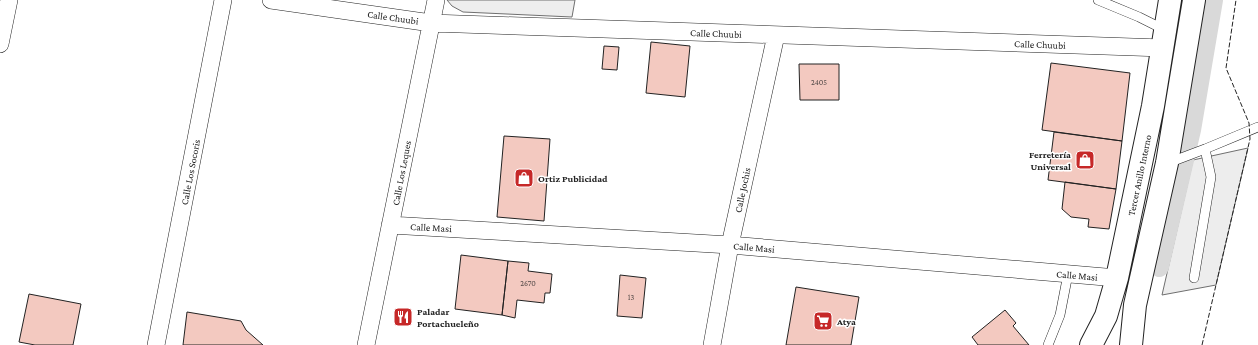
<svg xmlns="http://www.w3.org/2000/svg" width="1258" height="345" font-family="'Crimson Pro',serif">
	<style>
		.green { fill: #eee; stroke: #6f6f6f }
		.parking { fill: #ededed; stroke: #6f6f6f }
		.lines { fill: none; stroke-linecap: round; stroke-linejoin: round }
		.canal { stroke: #d9d9d9; stroke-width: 20 }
		.building { fill: #f3c9c0; stroke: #222 }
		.lane-casing { stroke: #222; stroke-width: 10 }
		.street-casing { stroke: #222; stroke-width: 18 }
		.secondary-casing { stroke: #222; stroke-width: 24 }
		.lane { stroke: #fff; stroke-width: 9 }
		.street { stroke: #fff; stroke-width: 17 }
		.secondary { stroke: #fff; stroke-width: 22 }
		.fence { stroke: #222; stroke-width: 1; stroke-dasharray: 5 2; stroke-linecap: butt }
		.labels { text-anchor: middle; stroke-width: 3; stroke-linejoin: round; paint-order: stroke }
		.number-label { font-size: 8px; fill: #564c4a }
		.street-label { font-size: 10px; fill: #222; stroke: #fff }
		.poi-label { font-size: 10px; font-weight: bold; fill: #222; stroke: #fff; text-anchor: start }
	</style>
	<rect width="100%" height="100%" fill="#fff"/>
	<path class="green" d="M 447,0 L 575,0 L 572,17 L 463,12 L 452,6 Z"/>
	<path class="parking" d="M 1248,148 L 1216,285 L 1162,295 L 1193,160 Z"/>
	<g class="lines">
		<path class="canal" d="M 1159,267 L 1191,130 L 1213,0"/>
	</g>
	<path class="building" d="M 651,42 L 690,46 L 685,97 L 646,93 Z
		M 604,46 L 619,47 L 617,70 L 602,69 Z
		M 1051,63 L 1130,73 L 1122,141 L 1042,130 Z
		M 799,64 L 839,64 L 839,100 L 800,100 Z
		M 1054,132 L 1122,141 L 1116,189 L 1048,180 Z
		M 504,136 L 550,139 L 544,221 L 497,217 Z
		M 1065,182 L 1116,189 L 1109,229 L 1088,227 L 1089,219 L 1071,217 L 1062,209 Z
		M 461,255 L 508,261 L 502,315 L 455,309 Z
		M 508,261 L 529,263 L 528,271 L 552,274 L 550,293 L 545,293 L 544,303 L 517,300 L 515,318 L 502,315 Z
		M 620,275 L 646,278 L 642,318 L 617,316 Z
		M 796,287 L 859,297 L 851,345 L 786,345 Z
		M 29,294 L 81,304 L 73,345 L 35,345 L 19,342 Z
		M 1005,310 L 1016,323 L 1013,326 L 1029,345 L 978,345 L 972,337 Z
		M 187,312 L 241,321 L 246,330 L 263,345 L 183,345 Z"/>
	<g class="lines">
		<g class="lane-casing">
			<path id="lane" d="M 1098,0 L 1139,17 L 1165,30
				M 1168,163 L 1205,149 L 1258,127
				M 1194,278 L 1211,177 L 1205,149
				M 1048,345 L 1060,315 L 1068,274"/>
		</g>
		<g class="street-casing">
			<path id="street" d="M 271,0 L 431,23 L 1163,48
				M 0,44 L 9,0
				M 390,225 L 730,245 L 1117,278
				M 156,345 L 223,0
				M 366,345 L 436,0
				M 712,345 L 730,245 L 776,35"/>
		</g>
		<g class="secondary-casing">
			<path id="secondary" d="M 1091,345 L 1106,316 L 1117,278 L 1153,106 L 1170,0
				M 1131,345 L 1135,305 L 1167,163 L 1194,0"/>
		</g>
		<use href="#lane" class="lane"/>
		<use href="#street" class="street"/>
		<use href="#secondary" class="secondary"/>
		<path class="fence" d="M 1202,345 L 1250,139 L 1249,123 L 1226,68 L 1236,0"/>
	</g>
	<defs>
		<g id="shop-square" transform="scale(1)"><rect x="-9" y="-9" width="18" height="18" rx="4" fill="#c62828" stroke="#fff"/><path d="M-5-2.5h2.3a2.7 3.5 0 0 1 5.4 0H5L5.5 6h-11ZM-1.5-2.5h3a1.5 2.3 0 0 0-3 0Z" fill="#fff"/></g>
		<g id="restaurant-square" transform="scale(1)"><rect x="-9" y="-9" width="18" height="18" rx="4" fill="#c62828" stroke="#fff"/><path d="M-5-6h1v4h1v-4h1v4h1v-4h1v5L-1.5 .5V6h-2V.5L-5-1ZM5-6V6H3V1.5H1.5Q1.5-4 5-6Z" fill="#fff"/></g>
		<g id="supermarket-square" transform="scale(1)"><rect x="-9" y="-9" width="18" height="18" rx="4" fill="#c62828" stroke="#fff"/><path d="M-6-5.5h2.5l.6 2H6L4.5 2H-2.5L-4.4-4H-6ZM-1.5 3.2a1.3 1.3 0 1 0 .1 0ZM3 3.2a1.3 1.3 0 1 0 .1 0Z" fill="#fff"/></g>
	</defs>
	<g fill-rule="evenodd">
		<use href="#shop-square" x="1085" y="160"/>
		<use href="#shop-square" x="524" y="178"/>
		<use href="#restaurant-square" x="403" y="317"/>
		<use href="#supermarket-square" x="823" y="321"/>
	</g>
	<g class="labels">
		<g class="number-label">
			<text x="819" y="85">2405</text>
			<text x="528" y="286">2670</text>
			<text x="631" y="300">13</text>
		</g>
		<g class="street-label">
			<text transform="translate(393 17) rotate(8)" y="4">Calle Chuubi</text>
			<text transform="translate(716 33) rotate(2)" y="4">Calle Chuubi</text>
			<text transform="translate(1040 44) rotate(2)" y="4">Calle Chuubi</text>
			<text transform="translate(190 172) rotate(-79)" y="4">Calle Los Socoris</text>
			<text transform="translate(401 173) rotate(-79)" y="4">Calle Los Leques</text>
			<text transform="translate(1139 175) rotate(-78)" y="4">Tercer Anillo Interno</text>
			<text transform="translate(742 190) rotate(-78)" y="4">Calle Jochis</text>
			<text transform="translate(431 227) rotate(3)" y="4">Calle Masi</text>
			<text transform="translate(754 247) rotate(5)" y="4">Calle Masi</text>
			<text transform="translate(1077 275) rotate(5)" y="4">Calle Masi</text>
		</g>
		<g class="poi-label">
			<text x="1071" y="158" text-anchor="end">Ferretería<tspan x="1071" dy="12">Universal</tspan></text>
			<text x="538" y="182">Ortiz Publicidad</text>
			<text x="417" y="315">Paladar<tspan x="417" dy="12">Portachueleño</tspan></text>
			<text x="837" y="325">Atya</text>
		</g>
	</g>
</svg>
